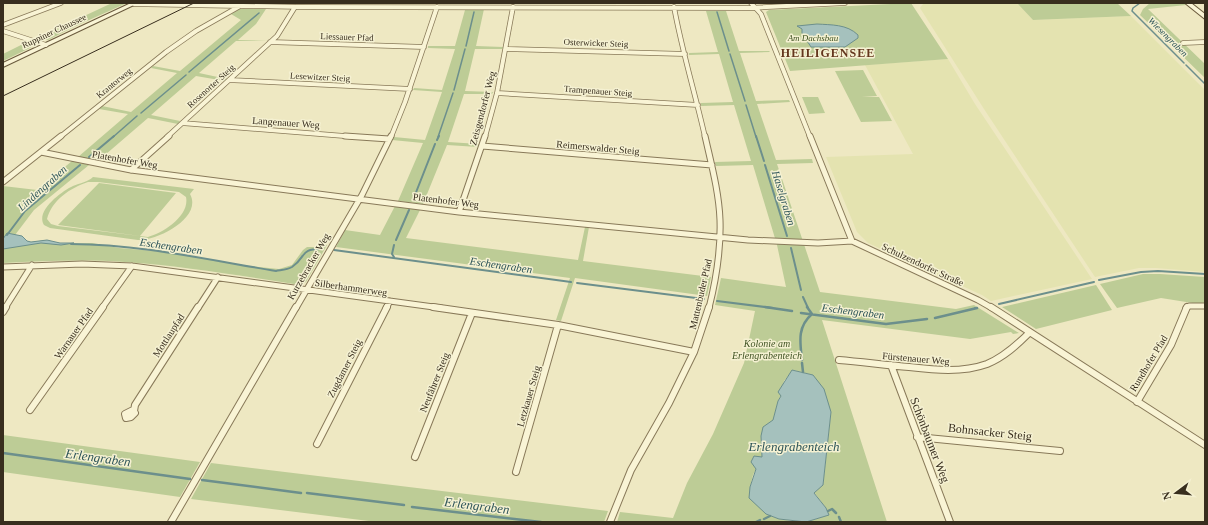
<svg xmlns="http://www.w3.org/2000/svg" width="1208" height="525" font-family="'Times New Roman',serif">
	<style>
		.farmland { fill: #e4e3b0 }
		.green { fill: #bdcc96; fill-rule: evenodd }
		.water { fill: #a5c1bd; stroke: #6c8f8c }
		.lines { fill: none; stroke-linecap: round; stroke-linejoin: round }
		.stream-far2 { stroke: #6c8f8c; stroke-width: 1.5 }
		.stream-far1 { stroke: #6c8f8c; stroke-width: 2 }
		.stream { stroke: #6c8f8c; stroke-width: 2.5 }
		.street-far2-casing { stroke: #887959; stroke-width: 5.5 }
		.street-far1-casing { stroke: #887959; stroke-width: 7 }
		.street-casing { stroke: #887959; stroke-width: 8 }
		.secondary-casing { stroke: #6a5a3d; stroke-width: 2 }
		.street-far2 { stroke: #f9f4d5; stroke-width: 4 }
		.street-far1 { stroke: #f9f4d5; stroke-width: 5 }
		.street { stroke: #f9f4d5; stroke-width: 6 }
		.secondary { fill: #f9f4d5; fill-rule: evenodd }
		.tram { stroke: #382e1e; stroke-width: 1 }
		.labels { text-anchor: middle; stroke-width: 3; stroke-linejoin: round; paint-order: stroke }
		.far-street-label { font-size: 9px; fill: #382e1e; stroke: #f5f1d2 }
		.far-water-label { font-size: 9px; font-style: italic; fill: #2d5458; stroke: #f5f1d2 }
		.far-park-label { font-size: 9px; font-style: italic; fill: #415424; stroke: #f5f1d2 }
		.street-label { font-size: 10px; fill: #382e1e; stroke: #f5f1d2 }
		.park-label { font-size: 10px; font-style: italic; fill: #415424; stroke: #f5f1d2 }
		.water-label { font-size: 11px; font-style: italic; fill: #2d5458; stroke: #f5f1d2 }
		.far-district-label { font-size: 12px; font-weight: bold; letter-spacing: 1px; fill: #64371d; stroke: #f5f1d2 }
		.near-street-label { font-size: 12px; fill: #382e1e; stroke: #f5f1d2 }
		.near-water-label { font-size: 13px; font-style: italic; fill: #2d5458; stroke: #f5f1d2 }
	</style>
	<rect width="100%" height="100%" fill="#eee8c2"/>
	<path class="farmland" d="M 950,3 L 1017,3 L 1033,20 L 1131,16 L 1205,90 L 1205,272 L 1156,268 L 1139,268 L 1095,277 L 984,109 L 920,8 L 923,4 Z
		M 948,59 L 975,104 L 1092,279 L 991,301 L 982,295 L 868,243 L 857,232 L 826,157 L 913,154 L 865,65 Z"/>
	<path class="green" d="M 112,3 L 127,3 L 78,25 L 48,40 L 35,39 Z
		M 911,3 L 948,59 L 790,71 L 766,12 L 769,10 Z
		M 1017,3 L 1117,3 L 1131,16 L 1033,20 Z
		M 1150,3 L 1183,3 L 1186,5 L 1148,9 L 1205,64 L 1205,78 L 1140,15 L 1143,9 Z
		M 239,9 L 266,9 L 256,24 L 238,40 L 268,41 L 236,41 L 199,73 L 227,79 L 225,81 L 196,76 L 151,115 L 180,121 L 178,124 L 148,118 L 98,161 L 78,157 L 128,114 L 99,109 L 102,106 L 131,112 L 177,73 L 151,68 L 153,66 L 180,71 L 241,20 L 231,14 Z
		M 484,9 L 476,46 L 503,47 L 502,49 L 475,49 L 465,91 L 493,92 L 492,94 L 464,94 L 448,142 L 479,144 L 478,147 L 447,145 L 423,204 L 398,201 L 423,143 L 392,140 L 394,137 L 425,140 L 442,92 L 413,90 L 414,88 L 442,90 L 455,49 L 428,48 L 428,46 L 455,46 L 465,10 Z
		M 706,11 L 726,11 L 739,51 L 769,51 L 770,52 L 740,53 L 756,101 L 789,100 L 790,102 L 757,104 L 776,160 L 812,159 L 813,163 L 777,164 L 820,292 L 956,309 L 974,305 L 1019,333 L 1013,334 L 1011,332 L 970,339 L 822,320 L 887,522 L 806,522 L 829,515 L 826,508 L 814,492 L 823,485 L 831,412 L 813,375 L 793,370 L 784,381 L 781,395 L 778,401 L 773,421 L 761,436 L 762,457 L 753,475 L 750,487 L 766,514 L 779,519 L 801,522 L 617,522 L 620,512 L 673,518 L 687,483 L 713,434 L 744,363 L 755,311 L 715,305 L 721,278 L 786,287 L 777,245 L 753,165 L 716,166 L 715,162 L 751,161 L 734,105 L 701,106 L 701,103 L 733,102 L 719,54 L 689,55 L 689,53 L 718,52 Z
		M 27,42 L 31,47 L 30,48 L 3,61 L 3,54 Z
		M 863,70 L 877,96 L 862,97 L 879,97 L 892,121 L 861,122 L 835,71 Z
		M 818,97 L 825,113 L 809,114 L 802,97 Z
		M 72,161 L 89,165 L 34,210 L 15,235 L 22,236 L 27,241 L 31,242 L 47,240 L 62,244 L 92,243 L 119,248 L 166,252 L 249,266 L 279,269 L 292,265 L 303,250 L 307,247 L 317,247 L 318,244 L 327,245 L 306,282 L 300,285 C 242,276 184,266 125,262 C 84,259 44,261 3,263 L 3,186 L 37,190 Z
		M 93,177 L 194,189 L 190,194 C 203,218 157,241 138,240 L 50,228 L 44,225 C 35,211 62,191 73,186 C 80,183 88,182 93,177 ZM 88,182 L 98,182 L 179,192 L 186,197 C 190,216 163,233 148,237 L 58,226 L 51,224 L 47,219 C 52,200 70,188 88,182 Z
		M 99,183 L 176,193 L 140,236 L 58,225 Z
		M 395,206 L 420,210 L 406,238 L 578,260 L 585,227 L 589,227 L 583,261 L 711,277 L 707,296 L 575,278 L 561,321 L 556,320 L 570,278 L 336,247 L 345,230 L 380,235 Z
		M 1143,274 L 1160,274 L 1205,277 L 1205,305 L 1161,298 L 1117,308 L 1100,284 Z
		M 1096,285 L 1112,310 L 1036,329 L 1002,307 Z
		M 3,435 L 200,462 L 180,497 L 3,472 Z
		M 211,463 L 608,511 L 604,522 L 377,522 L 191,499 Z"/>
	<path class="water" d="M 817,24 C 831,25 847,24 858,35 L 858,38 L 845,47 L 811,47 L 802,33 L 802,29 L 797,26 Z
		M 7,233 L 22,236 L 27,241 L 31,242 L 47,240 L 60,243 L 74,243 L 61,245 L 41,243 L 3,249 L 3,239 Z
		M 792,370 L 813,375 L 824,389 L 831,412 L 823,485 L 814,493 L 826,508 L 829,515 L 806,522 L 779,519 L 766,514 L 749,498 L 750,487 L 756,469 L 751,462 L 754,456 L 762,457 L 761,436 L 763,427 L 773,420 L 778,401 L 781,396 L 778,392 Z"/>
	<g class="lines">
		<path class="stream-far2" d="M 1140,3 L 1133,8 L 1132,11 L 1184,63
			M 717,12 L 729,51
			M 466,46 L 474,12
			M 730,54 L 745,101
			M 1186,65 L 1205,84
			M 189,72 L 259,13
			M 454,90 L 465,49
			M 746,105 L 756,137
			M 141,113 L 186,75
			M 113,137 L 137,116
			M 438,137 L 453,93"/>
		<path class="stream-far1" d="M 756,136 L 764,161
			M 437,140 L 439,136
			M 89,157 L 114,136
			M 765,165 L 787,236
			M 413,200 L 435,144
			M 7,235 L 25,211 L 80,165
			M 396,240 L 409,210
			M 71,244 C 139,244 209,260 276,271 C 281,270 287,270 292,267 C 307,257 299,248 323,249
			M 394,245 L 392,254 L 394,257
			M 791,248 L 801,290
			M 334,250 L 571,282
			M 1099,280 L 1141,272 L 1158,271 L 1205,274
			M 577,283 L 704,299
			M 803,297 L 808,308
			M 717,301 L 773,308
			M 999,304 L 1094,282
			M 975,308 L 977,308"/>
		<path class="stream" d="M 765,307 L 792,311
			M 801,313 L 886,324 L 927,319
			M 935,318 L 977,308
			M 802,360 C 800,342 797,327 812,314 L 807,307
			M 802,363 L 803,372
			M 3,453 L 190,479
			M 202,480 L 301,493
			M 307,493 L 404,505
			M 412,507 L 541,522
			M 828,511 L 832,509 L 836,513
			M 839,517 L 841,522
			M 764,519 L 770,516
			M 756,522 L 760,520"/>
		<g class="street-far2-casing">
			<path id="street-far2" d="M 751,3 L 761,14 L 810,137
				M 134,4 L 305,7 L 750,8 L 845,3
				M 674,7 C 682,51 695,93 705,137
				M 3,25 L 61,3
				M 3,31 L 46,45
				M 270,42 L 424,47
				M 1183,43 L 1205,42
				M 506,49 L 685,54
				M 229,80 L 410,89
				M 497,93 L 698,105
				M 182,123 L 357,137
				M 60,137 L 166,52 L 196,31 L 240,6
				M 167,137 L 277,36 L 295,7
				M 391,137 L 405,102 L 437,7
				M 485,137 L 497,93 L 513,7"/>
		</g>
		<g class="street-far1-casing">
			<path id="street-far1" d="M 345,136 L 389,139
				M 705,136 C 711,163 719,192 720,220 C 721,250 716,280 709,308
				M 810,136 L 852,241 L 978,300 L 992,308
				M 482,146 L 712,165
				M 41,152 L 131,170 L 459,212 L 748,240 L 818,243 L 852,241
				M 131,170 L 169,136
				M 3,182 L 61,136
				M 459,212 L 485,136
				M 3,267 L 82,264 L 132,266 L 441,308
				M 5,308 L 32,265
				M 102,308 L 132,266
				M 198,308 L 218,277
				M 296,308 L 362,195 L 391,136
				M 386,308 L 390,301
				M 1186,308 L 1189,306 L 1205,306"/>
		</g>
		<g class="street-casing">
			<path id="street" d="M 433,307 L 558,325 L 694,352
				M 991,307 L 1205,445
				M 3,312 L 6,307
				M 839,360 C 862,362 886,365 909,367 C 935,370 962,373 987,364 C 1004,357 1017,345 1029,333
				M 891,365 L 950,522
				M 1137,402 L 1171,345 L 1187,307
				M 30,410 L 103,307
				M 133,410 L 135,413 L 131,417 L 126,418 L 125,414 Z
				M 134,411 L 135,405 L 198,307
				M 917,437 L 1060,451
				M 317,444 L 387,307
				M 415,457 L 472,313
				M 516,472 L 558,325
				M 171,522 L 296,307
				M 610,522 L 631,470 L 669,403 L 694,352 L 709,307"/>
		</g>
		<g class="secondary-casing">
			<path id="secondary" d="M 131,3 L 138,3 L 3,67 L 3,63 Z
				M 1185,3 L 1191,3 L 1205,14 L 1205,19 Z"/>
		</g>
		<use href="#street-far2" class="street-far2"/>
		<use href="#street-far1" class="street-far1"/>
		<use href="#street" class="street"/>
		<use href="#secondary" class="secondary"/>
		<path class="tram" d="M 3,96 L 194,3"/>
	</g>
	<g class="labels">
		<g class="far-street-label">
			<text transform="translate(54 31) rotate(-25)" y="3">Ruppiner Chaussee</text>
			<text transform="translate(347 37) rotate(2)" y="3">Liessauer Pfad</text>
			<text transform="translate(596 43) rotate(2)" y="3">Osterwicker Steig</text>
			<text transform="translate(320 77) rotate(3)" y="3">Lesewitzer Steig</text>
			<text transform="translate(114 83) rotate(-39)" y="3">Krantorweg</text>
			<text transform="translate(211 86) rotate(-42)" y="3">Rosenorter Steig</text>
			<text transform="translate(598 91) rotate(4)" y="3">Trampenauer Steig</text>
		</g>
		<g class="far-water-label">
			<text transform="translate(1168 37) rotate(45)" y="3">Wiesengraben</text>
		</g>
		<g class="far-park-label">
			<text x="813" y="41">Am Dachsbau</text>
		</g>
		<g class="street-label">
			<text transform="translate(482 108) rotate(-75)" y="4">Zeisgendorfer Weg</text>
			<text transform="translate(286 122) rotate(4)" y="4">Langenauer Weg</text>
			<text transform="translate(598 147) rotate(5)" y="4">Reimerswalder Steig</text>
			<text transform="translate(125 159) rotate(10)" y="4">Platenhofer Weg</text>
			<text transform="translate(446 200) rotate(7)" y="4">Platenhofer Weg</text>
			<text transform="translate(923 264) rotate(25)" y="4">Schulzendorfer Straße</text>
			<text transform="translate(308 266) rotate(-60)" y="4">Kurzebracker Weg</text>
			<text transform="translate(351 287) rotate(8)" y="4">Silberhammerweg</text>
			<text transform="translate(700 294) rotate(-77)" y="4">Mattenbuder Pfad</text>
			<text transform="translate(73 333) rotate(-55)" y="4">Warnauer Pfad</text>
			<text transform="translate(168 335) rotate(-57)" y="4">Mottlaupfad</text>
			<text transform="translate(916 358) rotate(5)" y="4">Fürstenauer Weg</text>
			<text transform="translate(1148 363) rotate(-59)" y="4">Rundhofer Pfad</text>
			<text transform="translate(344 368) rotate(-63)" y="4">Zugdamer Steig</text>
			<text transform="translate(434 382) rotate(-68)" y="4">Neufährer Steig</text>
			<text transform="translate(528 396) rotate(-74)" y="4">Letzkauer Steig</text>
		</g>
		<g class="park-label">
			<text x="767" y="347">Kolonie am<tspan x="767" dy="12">Erlengrabenteich</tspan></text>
		</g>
		<g class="water-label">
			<text transform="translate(42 188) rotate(-42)" y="4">Lindengraben</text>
			<text transform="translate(784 198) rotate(73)" y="4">Haselgraben</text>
			<text transform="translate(171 246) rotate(8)" y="4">Eschengraben</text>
			<text transform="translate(501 265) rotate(8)" y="4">Eschengraben</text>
			<text transform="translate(853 311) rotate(7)" y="4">Eschengraben</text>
		</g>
		<g class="far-district-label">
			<text x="828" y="57">HEILIGENSEE</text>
		</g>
		<g class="near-street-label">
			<text transform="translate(990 432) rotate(6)" y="4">Bohnsacker Steig</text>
			<text transform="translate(930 440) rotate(69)" y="4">Schönbaumer Weg</text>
		</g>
		<g class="near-water-label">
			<text x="794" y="451">Erlengrabenteich</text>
			<text transform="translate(98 457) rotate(8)" y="5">Erlengraben</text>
			<text transform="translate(477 505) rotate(7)" y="5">Erlengraben</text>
		</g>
	</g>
	<rect width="1208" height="525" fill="none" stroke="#382e1e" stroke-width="8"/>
	<g transform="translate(1176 493) rotate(254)" stroke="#f5f1d2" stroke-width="3" paint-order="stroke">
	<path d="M0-3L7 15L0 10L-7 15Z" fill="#382e1e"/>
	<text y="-6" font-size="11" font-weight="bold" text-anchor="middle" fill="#382e1e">N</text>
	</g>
</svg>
